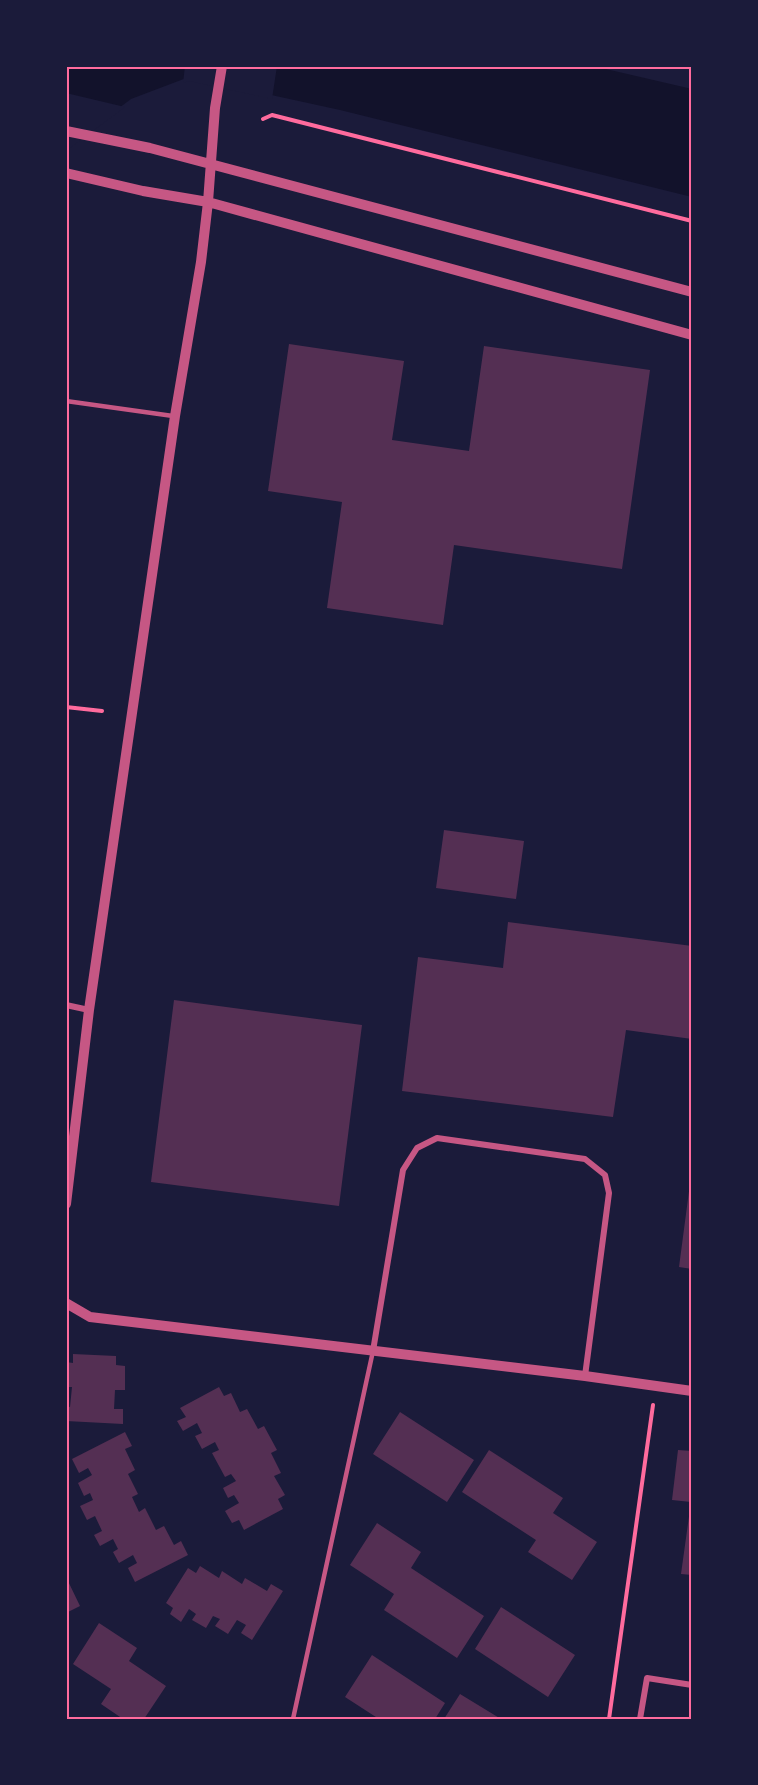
<svg xmlns="http://www.w3.org/2000/svg" width="758" height="1785" font-family="'PT Sans',sans-serif">
	<style>
		.water { fill: #12122b }
		.pier { fill: #1b1b3a }
		.building { fill: #542f53 }
		.lines { fill: none; stroke-linecap: round; stroke-linejoin: round }
		.path { stroke: #ff6b9d; stroke-width: 4 }
		.service { stroke: #c65784; stroke-width: 4.5 }
		.minor { stroke: #c65784; stroke-width: 6 }
		.tertiary { stroke: #c65784; stroke-width: 10 }
		.neatline { fill: none; stroke: #ff6b9d; stroke-width: 2 }
	</style>
	<rect width="100%" height="100%" fill="#1b1b3a"/>
	<path class="water" d="M 66,66 L 593,66 L 692,89 L 692,197 L 340,110 L 189,77 L 131,99 L 66,148 Z"/>
	<path class="pier" d="M 185,66 L 277,66 L 272,99 L 189,81 L 183,83 Z
		M 66,93 L 125,107 L 66,151 Z"/>
	<path class="building" d="M 289,344 L 404,361 L 392,440 L 469,451 L 484,346 L 650,370 L 622,569 L 454,545 L 443,625 L 327,608 L 342,502 L 268,491 Z
		M 444,830 L 524,841 L 516,899 L 436,888 Z
		M 508,922 L 692,946 L 692,1039 L 626,1030 L 613,1117 L 402,1091 L 418,957 L 503,968 Z
		M 174,1000 L 362,1025 L 339,1206 L 151,1182 Z
		M 691,1176 L 692,1176 L 692,1269 L 679,1267 Z
		M 73,1354 L 116,1356 L 116,1365 L 125,1366 L 125,1390 L 115,1390 L 114,1409 L 123,1409 L 123,1424 L 66,1421 L 66,1406 L 70,1407 L 72,1387 L 66,1387 L 66,1362 L 73,1363 Z
		M 219,1387 L 224,1396 L 231,1393 L 240,1412 L 247,1409 L 258,1429 L 264,1426 L 277,1450 L 271,1453 L 281,1473 L 274,1476 L 285,1495 L 278,1499 L 283,1509 L 244,1530 L 239,1520 L 232,1523 L 225,1511 L 239,1503 L 234,1495 L 228,1498 L 223,1488 L 236,1481 L 231,1474 L 225,1477 L 212,1453 L 219,1450 L 215,1442 L 202,1449 L 195,1436 L 202,1433 L 197,1423 L 183,1431 L 177,1421 L 186,1417 L 180,1408 Z
		M 400,1412 L 474,1460 L 447,1502 L 373,1454 Z
		M 125,1432 L 132,1446 L 125,1449 L 135,1470 L 128,1474 L 138,1494 L 132,1497 L 139,1512 L 145,1508 L 156,1530 L 164,1526 L 174,1545 L 181,1541 L 188,1555 L 135,1582 L 128,1568 L 137,1563 L 133,1555 L 119,1563 L 113,1552 L 118,1549 L 113,1539 L 100,1546 L 94,1535 L 102,1531 L 95,1516 L 87,1520 L 80,1506 L 93,1500 L 90,1493 L 84,1496 L 78,1483 L 92,1475 L 88,1468 L 79,1473 L 72,1459 Z
		M 489,1450 L 563,1498 L 553,1513 L 597,1542 L 572,1580 L 528,1552 L 536,1540 L 462,1492 Z
		M 678,1450 L 692,1451 L 692,1575 L 681,1574 L 691,1502 L 672,1500 Z
		M 377,1523 L 421,1552 L 411,1568 L 484,1616 L 457,1658 L 384,1610 L 394,1594 L 350,1565 Z
		M 200,1566 L 219,1578 L 222,1571 L 242,1584 L 245,1578 L 267,1591 L 271,1584 L 283,1591 L 252,1640 L 241,1633 L 246,1625 L 237,1620 L 228,1634 L 215,1626 L 220,1619 L 213,1616 L 206,1628 L 192,1620 L 196,1614 L 189,1609 L 181,1622 L 170,1614 L 173,1608 L 166,1603 L 188,1568 L 196,1573 Z
		M 66,1577 L 80,1606 L 66,1613 Z
		M 501,1607 L 575,1655 L 548,1697 L 475,1649 Z
		M 99,1623 L 137,1648 L 129,1661 L 166,1686 L 144,1719 L 123,1719 L 101,1704 L 111,1689 L 73,1664 Z
		M 372,1655 L 445,1703 L 435,1719 L 379,1719 L 345,1697 Z
		M 460,1694 L 501,1719 L 444,1719 Z"/>
	<g class="lines">
		<path class="path" d="M 263,119 L 272,115 L 692,221
			M 66,707 L 102,711
			M 609,1719 L 653,1405"/>
		<path class="service" d="M 66,401 L 173,416
			M 293,1719 L 373,1351"/>
		<path class="minor" d="M 66,1005 L 89,1010
			M 373,1351 L 403,1170 L 417,1148 L 437,1138 L 585,1159 L 605,1175 L 609,1193 L 585,1376
			M 640,1719 L 647,1678 L 692,1685"/>
		<path class="tertiary" d="M 66,131 L 150,148 L 692,292
			M 66,173 L 143,191 L 208,202 L 692,335
			M 66,1204 L 89,1010 L 175,416 L 201,262 L 208,202 L 215,108 L 222,66
			M 66,1303 L 90,1317 L 585,1376 L 692,1391"/>
	</g>
	<rect width="758" height="1785" fill="none" stroke="#1b1b3a" stroke-width="135"/>
	<rect x="68" y="68" width="622" height="1650" class="neatline"/>
</svg>
